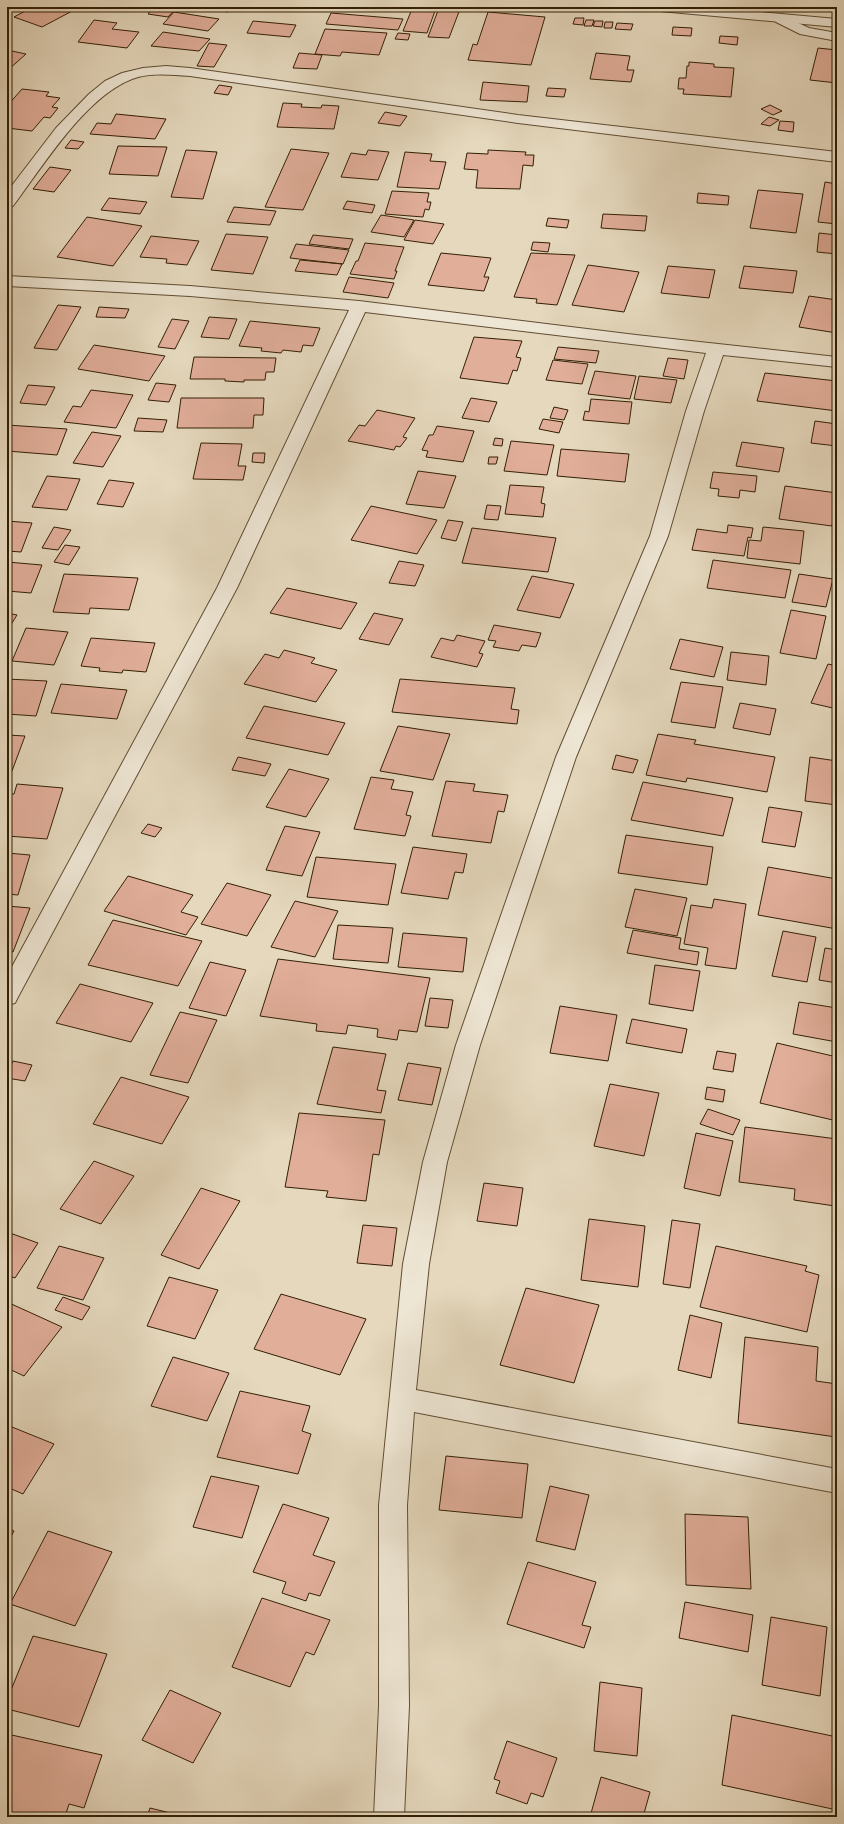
<svg xmlns="http://www.w3.org/2000/svg" width="844" height="1824" font-family="Cardo,serif">
	<style>
		.building { fill: #e1ae9a; stroke: #331f05 }
		.lines { fill: none; stroke-linecap: round; stroke-linejoin: round }
		.minor-casing { stroke: #604d33; stroke-width: 2 }
		.tertiary-casing { stroke: #604d33; stroke-width: 2 }
		.minor { fill: #eee6d4; fill-rule: evenodd }
		.tertiary { fill: #eee6d4; fill-rule: evenodd }
	</style>
	<rect width="100%" height="100%" fill="#e5d8bd"/>
	<filter id="stains"><feTurbulence type="fractalNoise" baseFrequency=".005" numOctaves="4"/><feColorMatrix values="0 0 0 0 .2 0 0 0 0 .09 0 0 0 0 .02 0 0 0 .5 -.17"/></filter>
	<radialGradient id="worn" r=".72"><stop offset=".6" stop-color="#630" stop-opacity="0"/><stop offset="1" stop-color="#630" stop-opacity=".3"/></radialGradient>
	<path class="building" d="M 43,7 L 70,7 L 76,9 L 42,27 L 14,17 L 29,9 L 34,11 Z
		M 154,7 L 177,7 L 168,17 L 148,14 Z
		M 199,7 L 233,7 L 228,12 Z
		M 439,8 L 460,9 L 449,38 L 428,37 Z
		M 412,9 L 435,11 L 427,33 L 403,31 Z
		M 174,12 L 219,19 L 208,31 L 163,24 Z
		M 488,12 L 545,17 L 531,65 L 468,60 L 473,44 L 477,45 Z
		M 331,13 L 403,19 L 398,30 L 326,24 Z
		M 575,18 L 584,18 L 583,25 L 573,24 Z
		M 94,20 L 117,23 L 112,29 L 139,32 L 127,48 L 78,42 Z
		M 586,20 L 594,20 L 592,26 L 584,26 Z
		M 253,21 L 296,25 L 290,37 L 247,33 Z
		M 595,21 L 603,21 L 602,27 L 593,26 Z
		M 605,22 L 613,22 L 612,28 L 604,28 Z
		M 617,23 L 633,24 L 631,30 L 615,29 Z
		M 673,27 L 692,28 L 691,36 L 672,35 Z
		M 325,29 L 387,33 L 379,55 L 342,52 L 340,56 L 315,54 Z
		M 163,32 L 210,39 L 199,51 L 151,46 Z
		M 398,33 L 410,34 L 408,40 L 395,39 Z
		M 720,36 L 738,37 L 737,45 L 719,43 Z
		M 209,43 L 227,45 L 214,67 L 197,66 Z
		M 818,48 L 837,50 L 837,83 L 810,80 Z
		M 7,50 L 26,54 L 8,70 Z
		M 299,53 L 322,55 L 317,69 L 293,68 Z
		M 596,53 L 630,56 L 627,70 L 634,70 L 631,82 L 590,79 Z
		M 689,62 L 714,64 L 714,67 L 734,68 L 731,97 L 683,94 L 684,89 L 678,89 L 679,78 L 686,78 L 687,66 L 689,66 Z
		M 483,82 L 529,86 L 527,102 L 480,100 Z
		M 219,85 L 232,87 L 228,95 L 214,93 Z
		M 548,88 L 566,89 L 564,97 L 546,96 Z
		M 22,89 L 49,92 L 46,96 L 60,98 L 52,107 L 58,108 L 50,118 L 44,117 L 32,131 L 7,128 L 7,106 Z
		M 283,103 L 302,104 L 301,107 L 321,108 L 322,105 L 339,106 L 334,129 L 277,127 Z
		M 770,105 L 782,111 L 773,115 L 761,109 Z
		M 385,112 L 407,116 L 400,126 L 378,123 Z
		M 116,114 L 166,119 L 155,139 L 90,134 L 97,123 L 111,124 Z
		M 769,117 L 779,120 L 770,126 L 761,124 Z
		M 780,121 L 794,122 L 793,132 L 778,130 Z
		M 71,140 L 84,142 L 78,149 L 65,148 Z
		M 118,146 L 167,147 L 158,176 L 109,174 Z
		M 291,149 L 329,153 L 303,210 L 265,207 Z
		M 186,150 L 217,152 L 203,199 L 171,197 Z
		M 368,150 L 389,152 L 378,180 L 341,177 L 351,153 L 366,155 Z
		M 488,150 L 526,152 L 525,155 L 534,155 L 533,166 L 523,165 L 520,189 L 476,188 L 478,170 L 464,169 L 467,153 L 488,154 Z
		M 405,152 L 432,154 L 430,161 L 446,162 L 439,189 L 397,187 Z
		M 50,167 L 71,170 L 54,192 L 33,189 Z
		M 825,182 L 837,184 L 837,224 L 818,222 Z
		M 758,190 L 803,194 L 796,233 L 750,228 Z
		M 392,191 L 429,193 L 427,202 L 431,202 L 429,210 L 425,209 L 423,217 L 385,214 Z
		M 698,193 L 729,196 L 728,205 L 697,203 Z
		M 109,198 L 147,202 L 140,214 L 101,210 Z
		M 347,201 L 375,205 L 372,213 L 343,209 Z
		M 234,207 L 276,211 L 270,225 L 227,222 Z
		M 603,214 L 647,216 L 645,231 L 601,228 Z
		M 381,215 L 414,220 L 404,237 L 371,232 Z
		M 87,217 L 142,226 L 113,266 L 57,257 Z
		M 548,218 L 569,220 L 567,228 L 546,226 Z
		M 415,220 L 444,224 L 433,244 L 404,240 Z
		M 819,233 L 837,235 L 837,254 L 817,252 Z
		M 226,234 L 268,237 L 253,274 L 211,270 Z
		M 313,235 L 353,239 L 349,249 L 309,244 Z
		M 151,236 L 199,241 L 187,265 L 166,263 L 167,259 L 140,257 Z
		M 533,242 L 550,243 L 548,252 L 531,250 Z
		M 365,243 L 404,247 L 395,271 L 397,271 L 394,279 L 350,274 L 356,261 L 358,261 Z
		M 296,244 L 349,250 L 343,264 L 290,258 Z
		M 441,253 L 491,258 L 484,277 L 489,277 L 484,291 L 428,285 Z
		M 531,253 L 575,255 L 557,305 L 536,303 L 537,299 L 514,297 Z
		M 300,260 L 342,264 L 337,275 L 295,271 Z
		M 588,265 L 639,272 L 624,312 L 572,305 Z
		M 668,266 L 715,270 L 709,298 L 661,293 Z
		M 744,266 L 797,271 L 793,293 L 739,288 Z
		M 349,277 L 394,283 L 388,298 L 343,292 Z
		M 809,296 L 837,300 L 837,333 L 799,327 Z
		M 58,305 L 81,307 L 57,350 L 34,348 Z
		M 99,307 L 129,309 L 125,318 L 96,317 Z
		M 209,317 L 237,319 L 229,339 L 201,337 Z
		M 172,319 L 189,321 L 175,349 L 158,347 Z
		M 250,321 L 320,328 L 313,346 L 303,345 L 301,352 L 283,350 L 281,353 L 261,351 L 262,348 L 239,346 Z
		M 474,337 L 522,341 L 516,357 L 521,358 L 517,371 L 513,370 L 508,384 L 460,378 Z
		M 94,345 L 165,356 L 149,381 L 78,369 Z
		M 558,347 L 599,351 L 596,363 L 554,359 Z
		M 194,357 L 276,358 L 274,372 L 266,372 L 265,380 L 244,380 L 244,382 L 225,381 L 225,379 L 190,379 Z
		M 668,358 L 688,360 L 684,379 L 663,376 Z
		M 553,360 L 588,364 L 582,384 L 546,380 Z
		M 595,371 L 636,376 L 630,399 L 588,394 Z
		M 765,373 L 837,381 L 837,411 L 757,401 Z
		M 639,376 L 677,380 L 671,403 L 634,399 Z
		M 156,383 L 176,385 L 169,402 L 148,400 Z
		M 28,385 L 55,387 L 46,405 L 20,403 Z
		M 91,390 L 133,395 L 116,428 L 64,422 L 73,406 L 81,407 Z
		M 181,398 L 264,398 L 263,415 L 254,415 L 253,428 L 177,428 Z
		M 471,398 L 497,402 L 489,422 L 462,418 Z
		M 591,399 L 632,402 L 629,424 L 583,420 L 585,411 L 589,412 Z
		M 554,407 L 568,410 L 564,420 L 550,418 Z
		M 377,410 L 415,418 L 403,437 L 407,438 L 400,447 L 396,446 L 394,450 L 348,441 L 359,425 L 365,426 Z
		M 138,418 L 167,420 L 163,432 L 134,431 Z
		M 543,419 L 563,422 L 559,433 L 539,429 Z
		M 815,421 L 837,424 L 837,446 L 811,443 Z
		M 7,425 L 67,429 L 57,455 L 7,451 Z
		M 437,426 L 474,431 L 463,462 L 426,457 L 428,451 L 422,450 L 429,435 L 433,435 Z
		M 92,432 L 121,436 L 103,467 L 73,463 Z
		M 495,438 L 503,439 L 502,446 L 493,445 Z
		M 511,441 L 554,445 L 547,475 L 504,471 Z
		M 742,442 L 784,448 L 779,472 L 736,466 Z
		M 201,443 L 242,444 L 238,466 L 246,466 L 243,480 L 193,479 Z
		M 561,449 L 629,454 L 625,482 L 557,476 Z
		M 253,453 L 265,453 L 264,463 L 252,462 Z
		M 489,457 L 498,457 L 496,464 L 488,464 Z
		M 418,471 L 456,476 L 444,508 L 406,504 Z
		M 713,472 L 757,476 L 755,492 L 740,490 L 739,498 L 718,496 L 719,489 L 710,488 Z
		M 47,476 L 80,479 L 67,510 L 32,507 Z
		M 109,480 L 134,483 L 123,507 L 97,504 Z
		M 510,485 L 544,487 L 541,503 L 545,504 L 543,517 L 505,514 Z
		M 785,486 L 837,493 L 832,526 L 779,519 Z
		M 487,505 L 501,506 L 498,520 L 484,519 Z
		M 371,506 L 437,520 L 417,554 L 351,540 Z
		M 448,520 L 463,522 L 456,541 L 441,538 Z
		M 7,521 L 32,523 L 21,552 L 7,551 Z
		M 728,525 L 753,528 L 751,538 L 748,537 L 744,556 L 692,550 L 697,529 L 727,533 Z
		M 54,527 L 71,530 L 58,550 L 42,548 Z
		M 763,527 L 804,531 L 800,564 L 747,558 L 749,540 L 761,541 Z
		M 472,528 L 556,538 L 548,572 L 462,563 Z
		M 65,545 L 80,547 L 69,565 L 54,562 Z
		M 713,560 L 791,570 L 785,598 L 707,588 Z
		M 399,561 L 424,565 L 415,586 L 389,583 Z
		M 7,562 L 42,565 L 31,593 L 7,591 Z
		M 64,574 L 138,578 L 129,610 L 90,608 L 89,614 L 53,612 Z
		M 799,574 L 833,579 L 826,607 L 792,602 Z
		M 532,576 L 574,584 L 560,618 L 517,610 Z
		M 287,588 L 357,603 L 341,629 L 270,613 Z
		M 791,610 L 826,616 L 816,659 L 780,653 Z
		M 7,613 L 17,615 L 7,631 Z
		M 374,613 L 403,619 L 389,645 L 359,639 Z
		M 494,625 L 541,633 L 536,647 L 522,645 L 519,651 L 493,647 L 496,641 L 488,640 Z
		M 26,628 L 68,632 L 54,665 L 12,661 Z
		M 457,635 L 485,641 L 479,653 L 483,654 L 477,667 L 431,657 L 441,638 L 454,641 Z
		M 91,638 L 155,643 L 146,672 L 123,670 L 122,673 L 99,671 L 100,668 L 81,666 Z
		M 680,639 L 723,647 L 714,677 L 670,669 Z
		M 284,650 L 315,658 L 311,663 L 337,670 L 316,702 L 244,684 L 265,654 L 279,658 Z
		M 731,652 L 769,656 L 766,685 L 727,680 Z
		M 828,664 L 837,666 L 837,709 L 811,703 Z
		M 7,679 L 47,681 L 36,716 L 7,714 Z
		M 400,679 L 515,688 L 511,709 L 519,710 L 517,724 L 392,712 Z
		M 681,682 L 723,687 L 715,728 L 671,722 Z
		M 61,684 L 127,690 L 117,719 L 51,713 Z
		M 740,703 L 776,709 L 770,735 L 733,728 Z
		M 264,706 L 345,723 L 328,755 L 246,738 Z
		M 398,726 L 450,734 L 433,780 L 380,771 Z
		M 658,734 L 696,740 L 694,744 L 775,757 L 767,792 L 687,778 L 686,782 L 646,775 Z
		M 7,735 L 25,736 L 12,771 L 7,771 Z
		M 616,755 L 638,760 L 633,773 L 612,769 Z
		M 238,757 L 271,764 L 265,776 L 232,770 Z
		M 810,757 L 837,761 L 837,805 L 805,801 Z
		M 289,769 L 329,779 L 306,817 L 266,807 Z
		M 371,777 L 394,780 L 391,789 L 413,792 L 406,815 L 411,816 L 405,836 L 354,829 Z
		M 446,781 L 475,784 L 473,791 L 508,795 L 504,812 L 498,811 L 491,843 L 432,836 Z
		M 643,782 L 733,798 L 723,836 L 631,820 Z
		M 17,784 L 63,788 L 47,839 L 7,836 L 7,794 L 14,794 Z
		M 769,807 L 802,812 L 795,847 L 762,842 Z
		M 148,824 L 162,828 L 155,837 L 141,833 Z
		M 285,826 L 320,832 L 302,876 L 266,870 Z
		M 626,835 L 713,847 L 707,885 L 618,873 Z
		M 413,847 L 467,854 L 463,873 L 455,872 L 448,899 L 401,893 Z
		M 7,853 L 30,855 L 18,895 L 7,894 Z
		M 316,857 L 396,864 L 388,905 L 307,897 Z
		M 768,867 L 837,879 L 837,929 L 758,915 Z
		M 128,876 L 193,895 L 181,912 L 198,917 L 186,935 L 104,911 Z
		M 227,883 L 271,895 L 247,936 L 201,924 Z
		M 635,889 L 687,898 L 677,936 L 625,927 Z
		M 714,899 L 746,904 L 736,969 L 705,965 L 708,948 L 684,944 L 691,905 L 712,908 Z
		M 295,901 L 338,911 L 315,957 L 271,947 Z
		M 7,906 L 30,908 L 13,952 L 7,951 Z
		M 113,920 L 202,941 L 178,986 L 88,965 Z
		M 338,925 L 393,928 L 388,963 L 333,959 Z
		M 633,930 L 681,938 L 679,949 L 699,952 L 697,965 L 627,953 Z
		M 783,931 L 816,937 L 807,982 L 772,976 Z
		M 403,933 L 467,938 L 463,972 L 398,967 Z
		M 825,948 L 837,950 L 837,983 L 819,980 Z
		M 278,959 L 430,978 L 417,1032 L 399,1030 L 397,1040 L 377,1037 L 378,1029 L 348,1025 L 346,1034 L 316,1031 L 317,1024 L 260,1016 Z
		M 210,962 L 246,970 L 226,1016 L 189,1008 Z
		M 655,965 L 700,971 L 693,1011 L 649,1004 Z
		M 80,984 L 153,1003 L 131,1042 L 56,1023 Z
		M 430,998 L 453,1000 L 448,1028 L 425,1026 Z
		M 799,1002 L 837,1008 L 837,1042 L 793,1034 Z
		M 560,1006 L 617,1015 L 608,1061 L 550,1053 Z
		M 180,1012 L 217,1020 L 188,1083 L 150,1075 Z
		M 632,1019 L 687,1029 L 682,1053 L 626,1043 Z
		M 777,1043 L 837,1057 L 837,1121 L 760,1103 Z
		M 333,1047 L 386,1054 L 377,1090 L 386,1091 L 381,1113 L 317,1104 Z
		M 717,1051 L 736,1054 L 733,1072 L 713,1069 Z
		M 13,1061 L 32,1065 L 25,1081 L 7,1078 L 7,1073 Z
		M 408,1063 L 441,1068 L 432,1105 L 398,1100 Z
		M 121,1077 L 189,1097 L 162,1144 L 93,1124 Z
		M 610,1084 L 659,1093 L 644,1156 L 594,1146 Z
		M 707,1087 L 725,1090 L 723,1102 L 705,1099 Z
		M 708,1109 L 740,1120 L 733,1135 L 700,1124 Z
		M 299,1113 L 385,1120 L 379,1155 L 373,1154 L 366,1201 L 326,1197 L 328,1191 L 285,1187 Z
		M 745,1127 L 837,1139 L 835,1206 L 794,1200 L 795,1189 L 739,1182 Z
		M 696,1133 L 733,1141 L 720,1196 L 684,1188 Z
		M 94,1161 L 134,1176 L 101,1224 L 60,1209 Z
		M 484,1183 L 523,1188 L 517,1226 L 477,1221 Z
		M 201,1188 L 240,1201 L 199,1269 L 161,1255 Z
		M 589,1219 L 645,1226 L 638,1287 L 581,1280 Z
		M 672,1220 L 700,1224 L 690,1288 L 663,1284 Z
		M 363,1225 L 397,1228 L 392,1266 L 357,1263 Z
		M 7,1232 L 38,1243 L 15,1278 L 7,1275 Z
		M 59,1246 L 104,1258 L 83,1300 L 37,1288 Z
		M 716,1246 L 807,1266 L 805,1271 L 819,1275 L 807,1332 L 700,1307 Z
		M 169,1277 L 218,1290 L 195,1339 L 147,1326 Z
		M 526,1288 L 599,1305 L 574,1383 L 500,1365 Z
		M 281,1294 L 366,1319 L 340,1375 L 254,1349 Z
		M 63,1297 L 90,1307 L 82,1320 L 55,1310 Z
		M 7,1302 L 62,1327 L 24,1376 L 7,1368 Z
		M 690,1315 L 722,1323 L 711,1378 L 678,1370 Z
		M 745,1337 L 818,1347 L 816,1381 L 837,1384 L 836,1437 L 738,1423 Z
		M 173,1357 L 229,1373 L 207,1421 L 151,1406 Z
		M 240,1391 L 310,1406 L 302,1431 L 311,1434 L 298,1474 L 217,1457 Z
		M 7,1425 L 54,1444 L 23,1494 L 7,1487 Z
		M 446,1456 L 528,1464 L 522,1518 L 439,1510 Z
		M 211,1476 L 259,1486 L 242,1538 L 193,1527 Z
		M 550,1486 L 589,1495 L 575,1550 L 536,1541 Z
		M 283,1504 L 329,1518 L 313,1555 L 335,1562 L 320,1596 L 309,1593 L 306,1601 L 282,1593 L 286,1582 L 253,1572 Z
		M 685,1514 L 748,1517 L 751,1589 L 686,1585 Z
		M 7,1528 L 14,1531 L 7,1544 Z
		M 48,1531 L 112,1552 L 75,1626 L 10,1604 Z
		M 528,1562 L 596,1582 L 582,1625 L 591,1627 L 584,1648 L 507,1624 Z
		M 262,1598 L 330,1620 L 314,1655 L 306,1652 L 290,1687 L 232,1667 Z
		M 685,1602 L 753,1615 L 748,1652 L 679,1638 Z
		M 771,1617 L 827,1627 L 820,1696 L 762,1685 Z
		M 33,1636 L 107,1654 L 79,1727 L 7,1709 L 7,1700 Z
		M 600,1682 L 642,1688 L 637,1756 L 594,1751 Z
		M 170,1690 L 221,1713 L 193,1763 L 142,1740 Z
		M 732,1715 L 837,1737 L 837,1810 L 722,1785 Z
		M 7,1734 L 102,1755 L 84,1808 L 69,1804 L 65,1817 L 7,1817 Z
		M 507,1741 L 557,1758 L 543,1797 L 531,1793 L 527,1804 L 496,1793 L 500,1781 L 494,1779 Z
		M 601,1777 L 650,1792 L 643,1817 L 590,1817 Z
		M 150,1808 L 187,1817 L 147,1817 Z"/>
	<g class="lines">
		<g class="minor-casing">
			<path id="minor" d="M 781,15 L 809,28 L 837,33 L 837,41 L 800,34 L 776,22 L 774,19 L 776,16 Z
				M 166,66 L 190,68 L 518,115 L 837,152 L 837,162 L 518,123 L 190,76 C 172,75 150,72 132,79 C 85,97 43,166 13,206 L 7,208 L 7,192 L 56,128 L 89,94 L 105,81 L 122,73 L 143,68 Z
				M 7,276 L 190,286 L 359,301 L 636,335 L 837,357 L 837,367 L 723,355 L 704,411 L 668,536 L 576,757 L 480,1045 L 447,1162 L 429,1264 L 416,1390 L 837,1469 L 837,1493 L 414,1412 L 407,1505 L 409,1706 L 404,1817 L 374,1817 L 379,1706 L 379,1505 L 403,1264 L 423,1162 L 456,1045 L 556,757 L 650,536 L 686,411 L 706,353 L 365,312 L 237,588 L 18,997 L 15,1003 L 7,1005 L 7,976 L 217,588 L 349,310 L 190,296 L 7,286 Z"/>
		</g>
		<g class="tertiary-casing">
			<path id="tertiary" d="M 653,7 L 706,7 L 837,19 L 837,27 L 660,11 L 655,10 Z"/>
		</g>
		<use href="#minor" class="minor"/>
		<use href="#tertiary" class="tertiary"/>
	</g>
	<rect width="844" height="1824" fill="none" stroke="#e5d8bd" stroke-width="24"/>
	<rect x="8" y="8" width="828" height="1808" fill="none" stroke="#331f05" stroke-width="2"/>
	<rect x="12" y="12" width="820" height="1800" fill="none" stroke="#331f05"/>
	<rect width="100%" height="100%" filter="url(#stains)"/>
	<rect width="100%" height="100%" fill="url(#worn)"/>
</svg>
